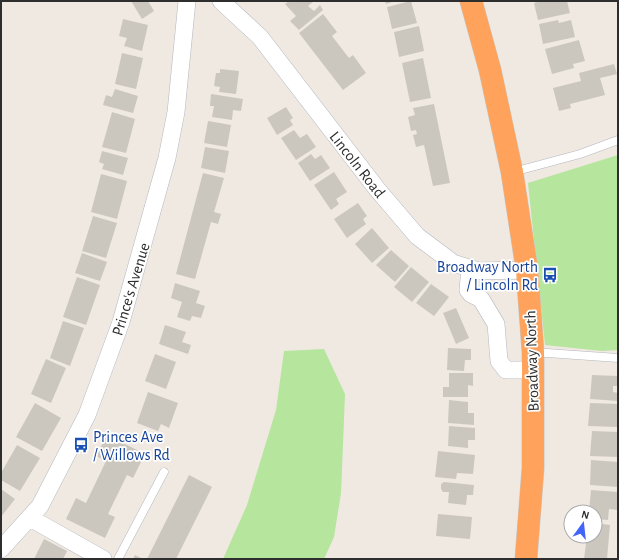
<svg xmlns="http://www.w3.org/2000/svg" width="619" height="560" font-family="'Alegreya Sans',sans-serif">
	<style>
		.green { fill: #b6e59e }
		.building { fill: #cbc7bf }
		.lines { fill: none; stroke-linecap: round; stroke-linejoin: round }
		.lane-casing { stroke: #b4b7c1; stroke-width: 9 }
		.street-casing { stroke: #b4b7c1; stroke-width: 18 }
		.highway-casing { stroke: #c9c9c9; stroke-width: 23 }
		.lane { stroke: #fff; stroke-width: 8 }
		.street { stroke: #fff; stroke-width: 17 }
		.highway { stroke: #ffa35c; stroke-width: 22 }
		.labels { text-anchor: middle; stroke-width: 3.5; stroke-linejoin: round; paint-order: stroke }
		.street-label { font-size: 16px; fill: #2e2e2e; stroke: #fff }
		.transit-label { font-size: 16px; fill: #164399; stroke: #fff; text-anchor: end }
	</style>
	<rect width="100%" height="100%" fill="#efe9e1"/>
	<path class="green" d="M 618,155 L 618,350 L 602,351 L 545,345 L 528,183 Z
		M 324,349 L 345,394 L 341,493 L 334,537 L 324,559 L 223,559 L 247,505 L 276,410 L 284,351 Z"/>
	<path class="building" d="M 131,1 L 148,1 L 154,11 L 142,19 Z
		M 289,1 L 314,1 L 308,6 L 314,11 L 320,5 L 323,10 L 299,30 L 290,21 L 296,16 L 285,4 Z
		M 385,1 L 395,1 L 386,4 Z
		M 411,1 L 417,23 L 392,29 L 387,7 Z
		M 541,1 L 567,1 L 570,13 L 538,20 L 534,3 Z
		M 323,14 L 337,32 L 332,36 L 349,58 L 353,55 L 366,73 L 343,90 L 299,33 Z
		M 123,19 L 148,25 L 142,51 L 124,46 L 127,38 L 119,36 Z
		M 558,20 L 559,23 L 571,20 L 575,37 L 543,44 L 539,24 Z
		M 419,26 L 424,51 L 399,57 L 394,32 Z
		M 579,40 L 585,61 L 573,64 L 574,68 L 552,74 L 545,49 Z
		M 122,53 L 143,58 L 136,89 L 115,84 Z
		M 423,58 L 431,98 L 410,102 L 402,63 Z
		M 614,64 L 617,74 L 600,78 L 605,95 L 570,104 L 571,108 L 559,111 L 553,88 L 581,81 L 579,73 Z
		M 220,69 L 239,71 L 236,94 L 219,92 L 220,87 L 214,86 L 216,73 L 220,73 Z
		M 115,89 L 138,96 L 133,113 L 103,105 L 106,95 L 112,97 Z
		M 211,94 L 243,99 L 241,111 L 233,110 L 232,120 L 212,117 L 214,106 L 210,106 Z
		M 434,104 L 450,183 L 433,186 L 424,145 L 416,147 L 413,135 L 417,134 L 416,130 L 411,131 L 408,117 L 415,115 L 413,108 Z
		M 286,107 L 293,118 L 290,120 L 293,125 L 277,135 L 267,118 Z
		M 112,112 L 135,119 L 126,153 L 102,147 Z
		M 208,121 L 231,125 L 227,147 L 204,143 Z
		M 294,130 L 300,138 L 307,134 L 316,147 L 296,160 L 281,138 Z
		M 205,147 L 229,151 L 225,173 L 201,168 Z
		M 102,151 L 128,158 L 123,175 L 102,169 L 104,164 L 99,162 Z
		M 311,154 L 315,159 L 321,155 L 330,168 L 310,181 L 298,163 Z
		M 334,172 L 347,192 L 336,199 L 339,204 L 331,210 L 314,185 Z
		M 203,173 L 224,178 L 214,212 L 221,214 L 218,224 L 211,222 L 195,279 L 176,274 Z
		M 101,174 L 127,181 L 117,219 L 91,212 Z
		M 358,203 L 367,216 L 363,219 L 366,224 L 347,238 L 334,219 Z
		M 93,216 L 117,223 L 106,258 L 82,251 Z
		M 372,228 L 389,248 L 372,263 L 355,244 Z
		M 391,250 L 409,266 L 395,282 L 376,265 Z
		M 82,253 L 107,262 L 100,281 L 75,273 Z
		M 411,267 L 429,282 L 412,302 L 394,287 Z
		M 77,277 L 100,285 L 86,325 L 63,317 Z
		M 175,283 L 200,291 L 196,303 L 205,306 L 201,318 L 192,316 L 190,321 L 177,317 L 182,302 L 171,298 Z
		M 431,284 L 449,297 L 434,316 L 416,303 Z
		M 456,308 L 469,338 L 456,344 L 443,313 Z
		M 63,321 L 84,328 L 70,366 L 50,358 Z
		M 165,325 L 186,332 L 182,342 L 191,345 L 188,354 L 159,344 Z
		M 448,348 L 471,349 L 471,360 L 465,360 L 464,371 L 447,370 Z
		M 155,354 L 176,362 L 166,389 L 145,381 Z
		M 46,359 L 66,368 L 51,403 L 31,394 Z
		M 449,373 L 473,373 L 473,386 L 468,385 L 468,397 L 443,397 L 443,387 L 449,387 Z
		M 592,375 L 618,376 L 618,386 L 613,386 L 613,392 L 618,393 L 618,401 L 590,399 Z
		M 148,392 L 178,403 L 169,428 L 161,424 L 158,431 L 137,423 Z
		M 449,400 L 468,402 L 468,413 L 474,413 L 474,425 L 448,423 Z
		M 35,403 L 61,418 L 42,451 L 16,437 Z
		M 590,403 L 618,404 L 617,427 L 588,426 Z
		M 449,426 L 475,428 L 475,440 L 468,440 L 468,448 L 448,446 Z
		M 592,431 L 618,432 L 618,457 L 590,456 Z
		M 107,435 L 145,454 L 133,478 L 127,475 L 108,514 L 115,517 L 105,538 L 66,519 L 76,498 L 86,503 L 106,461 L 96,456 Z
		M 17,445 L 40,458 L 20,491 L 1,480 L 1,473 Z
		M 438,451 L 475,455 L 473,474 L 457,473 L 456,479 L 435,477 Z
		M 591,460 L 618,462 L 618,487 L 590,485 Z
		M 189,475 L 212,487 L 176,559 L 147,559 Z
		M 444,482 L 474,485 L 473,495 L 467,495 L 466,505 L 448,503 L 449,492 L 443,492 L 441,489 L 441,484 Z
		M 1,489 L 15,499 L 1,517 Z
		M 591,490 L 618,492 L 618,510 L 609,509 L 608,520 L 595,519 L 595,512 L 589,512 Z
		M 438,514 L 472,517 L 470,539 L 436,536 Z
		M 595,523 L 610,525 L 607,559 L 584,559 L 587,536 L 595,536 Z
		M 44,539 L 67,551 L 63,559 L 34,559 Z
		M 135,555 L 143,559 L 133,559 Z"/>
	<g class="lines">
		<g class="lane-casing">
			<path id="lane" d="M 513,172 L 580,154 L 618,140
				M 533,352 L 618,358
				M 118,559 L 164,472"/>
		</g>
		<g class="street-casing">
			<path id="street" d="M 221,1 L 260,37 L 377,189 L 417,236 L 453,263 L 479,271 L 527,270
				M 470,268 L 468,290 L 471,294 L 481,299 L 496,324 L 499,361 L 506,370 L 533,370
				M 30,518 L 103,559
				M 1,549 L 40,506 L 87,415 L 121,322 L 167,158 L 176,112 L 187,1"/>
		</g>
		<g class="highway-casing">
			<path id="highway" d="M 471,1 L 490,70 L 512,172 L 527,270 L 533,352 L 533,468 L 526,559"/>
		</g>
		<use href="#lane" class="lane"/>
		<use href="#street" class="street"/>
		<use href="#highway" class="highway"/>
	</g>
	<defs>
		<g id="bus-bare" transform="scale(1.2)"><path d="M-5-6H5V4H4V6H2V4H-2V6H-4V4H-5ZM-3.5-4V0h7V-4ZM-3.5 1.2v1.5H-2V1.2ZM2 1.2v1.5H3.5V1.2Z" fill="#1a4fb4" stroke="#fff" stroke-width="2.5" paint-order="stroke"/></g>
	</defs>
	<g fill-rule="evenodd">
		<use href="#bus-bare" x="550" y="275"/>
		<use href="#bus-bare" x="81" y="445"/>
	</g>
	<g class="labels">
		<g class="street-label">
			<text transform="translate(358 164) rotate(52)" y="6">Lincoln Road</text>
			<text transform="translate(130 289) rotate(-73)" y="6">Prince's Avenue</text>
			<text transform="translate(531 361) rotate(-92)" y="6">Broadway North</text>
		</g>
		<g class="transit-label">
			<text x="538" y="272">Broadway North<tspan x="538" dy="18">/ Lincoln Rd</tspan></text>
			<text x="93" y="442" text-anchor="start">Princes Ave<tspan x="93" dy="18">/ Willows Rd</tspan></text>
		</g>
	</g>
	<rect width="619" height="560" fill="none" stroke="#2e2e2e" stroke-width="4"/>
	<g transform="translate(583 524) rotate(15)"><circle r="19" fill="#ffffff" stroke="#ababab"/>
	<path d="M0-3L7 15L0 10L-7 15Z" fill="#4264fb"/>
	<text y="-6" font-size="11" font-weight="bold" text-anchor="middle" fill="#2e2e2e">N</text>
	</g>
</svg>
